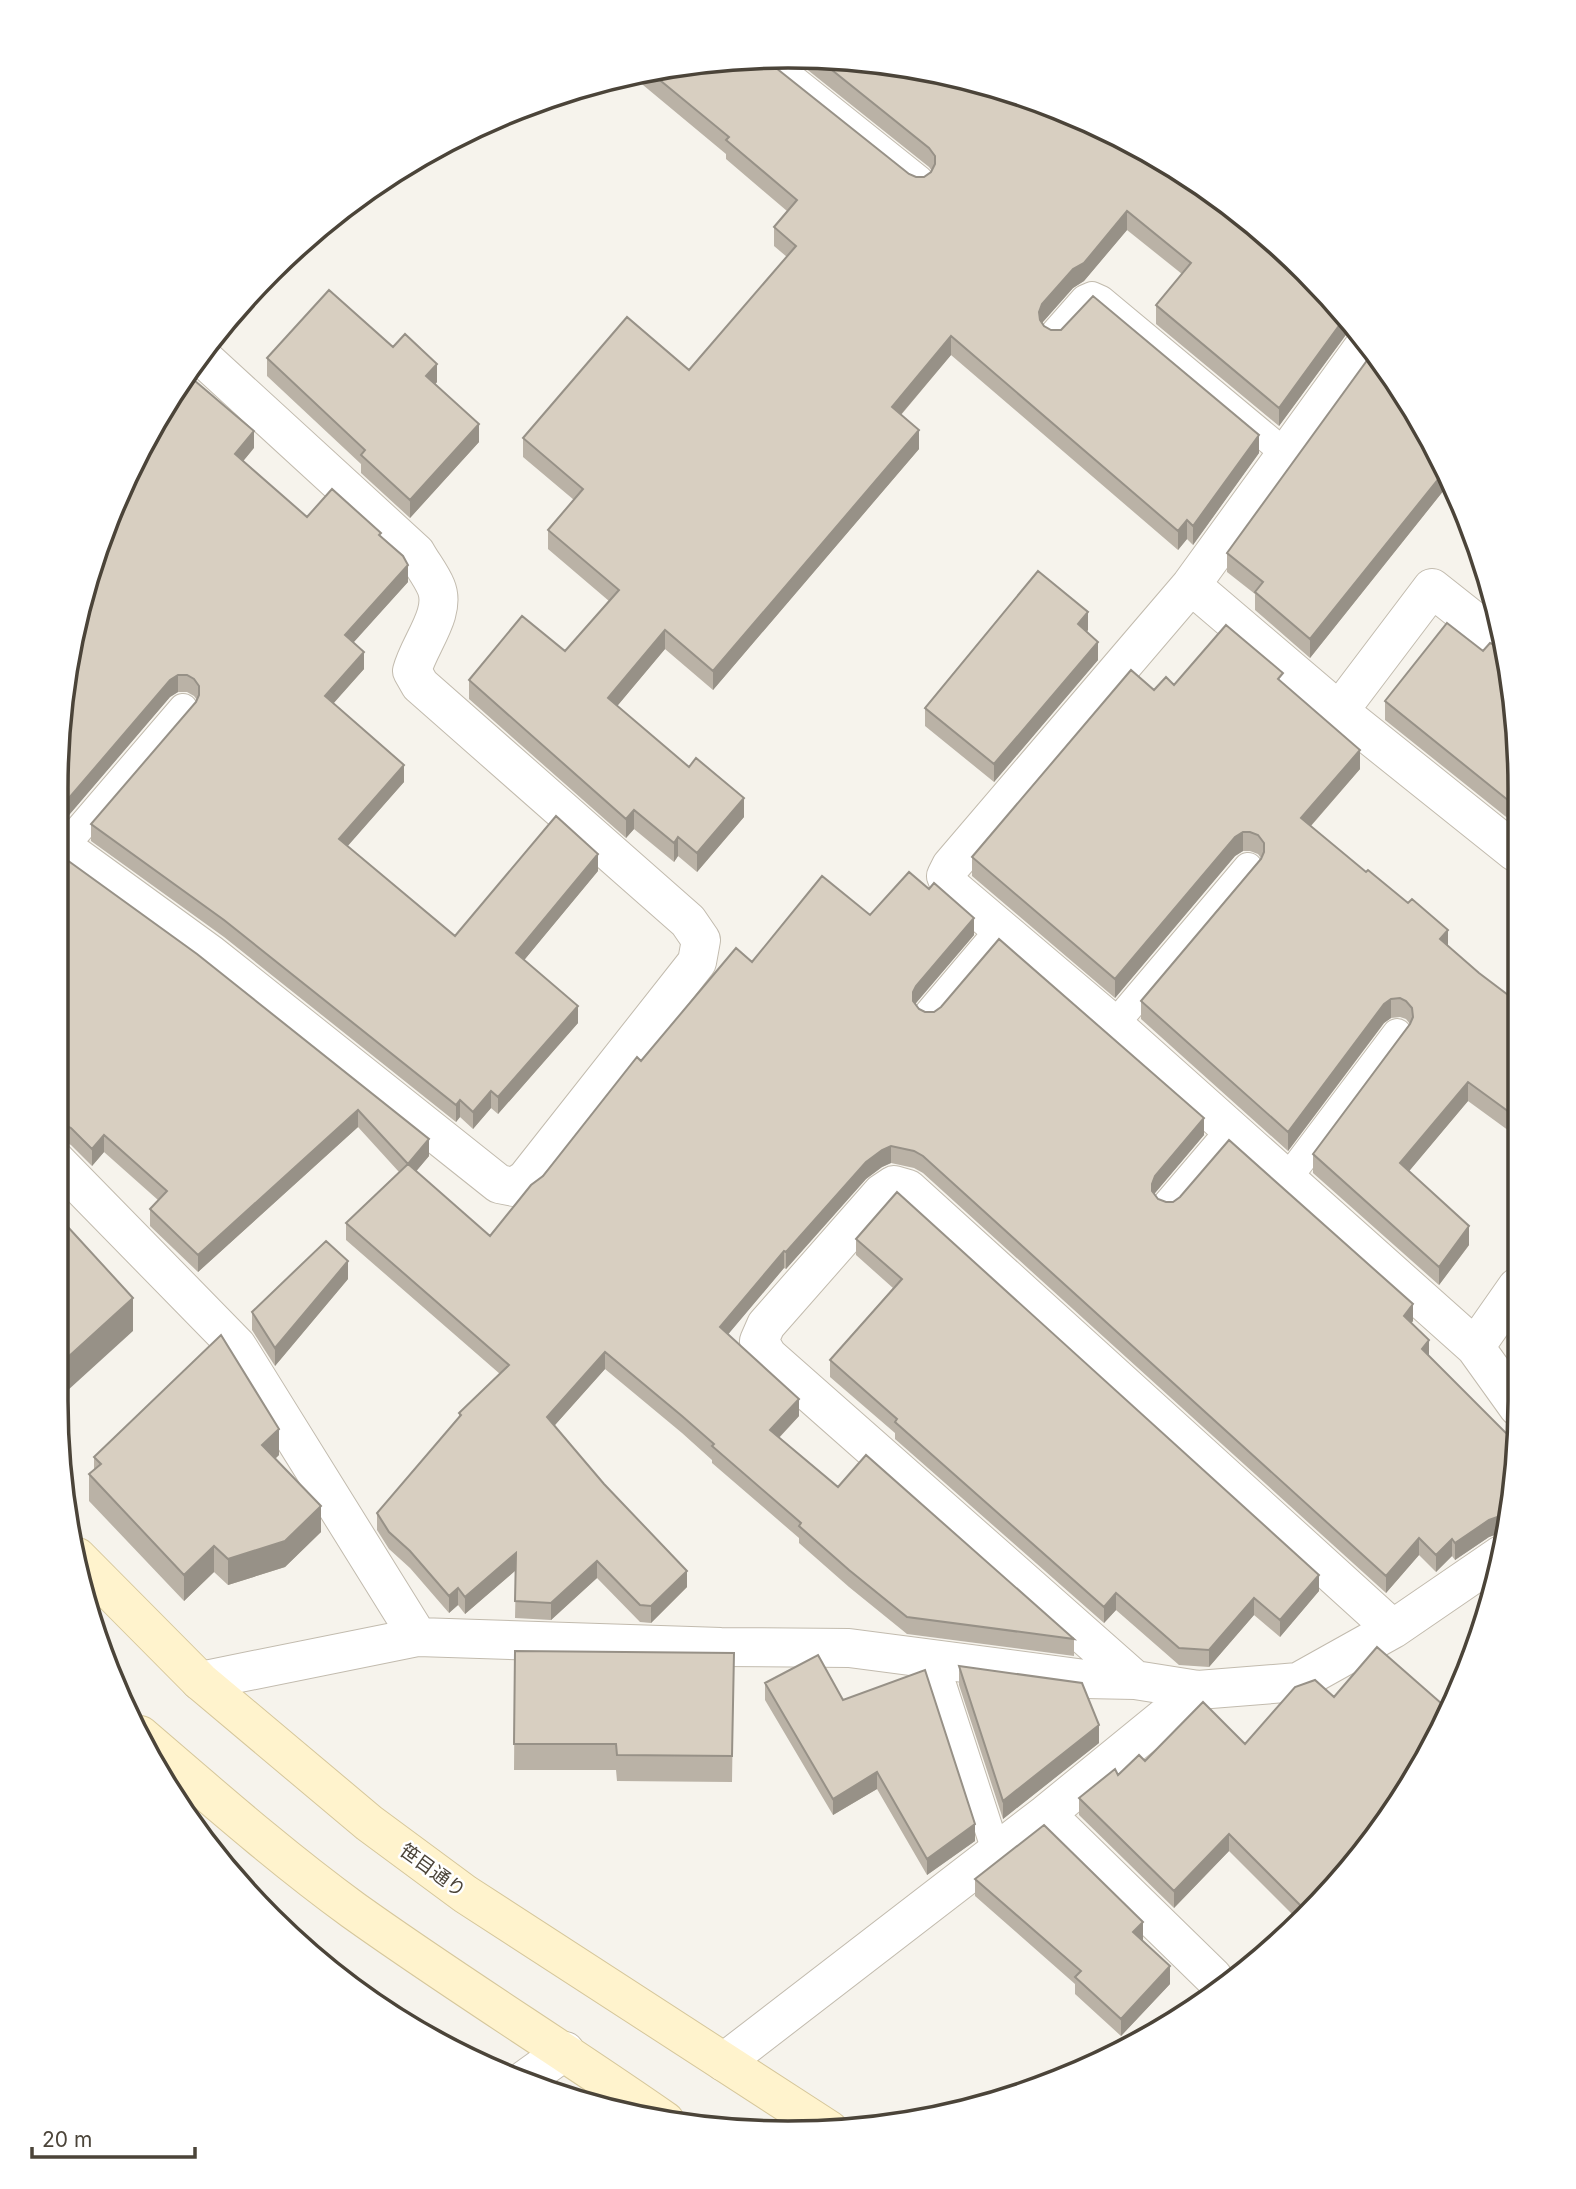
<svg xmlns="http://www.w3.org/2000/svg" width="1576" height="2189" font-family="Inter,'Noto Sans JP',sans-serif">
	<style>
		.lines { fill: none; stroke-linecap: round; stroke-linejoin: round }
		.service-casing { stroke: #c2bbae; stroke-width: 30 }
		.minor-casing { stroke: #c2bbae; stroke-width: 40 }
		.secondary-casing { stroke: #d6c79b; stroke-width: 40 }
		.service { stroke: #fff; stroke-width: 28 }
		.minor { stroke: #fff; stroke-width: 38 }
		.secondary { stroke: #fff3cd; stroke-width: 38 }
		.wall { fill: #bab2a6 }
		.shaded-wall { fill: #979187 }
		.building { fill: #d8cfc1; stroke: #979187; stroke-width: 2 }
		.labels { text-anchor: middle; stroke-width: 5; stroke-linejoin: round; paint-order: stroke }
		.street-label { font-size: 19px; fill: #4b4439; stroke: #fff }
		.rim { fill: none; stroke: #4b4439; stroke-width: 3.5 }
	</style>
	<rect width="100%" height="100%" fill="#f6f3ec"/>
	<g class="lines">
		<g class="service-casing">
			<path id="service" d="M 769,60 L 919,180
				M 1055,333 L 1085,299 L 1092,296 L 1101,300 L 1286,454
				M 64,847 L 183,708
				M 929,1013 L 1001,928
				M 1114,1025 L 1248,867
				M 1287,1179 L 1397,1033
				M 1168,1203 L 1231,1129
				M 934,1660 L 996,1851"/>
		</g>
		<g class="minor-casing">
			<path id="minor" d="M 1365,345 L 1191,585 L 951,866 L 946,876 L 950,886 L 1114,1025 L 1475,1347 L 1518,1407
				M 1191,585 L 1339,711 L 1515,852
				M 1339,711 L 1432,588 L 1504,645
				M 56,842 L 210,954 L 499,1184 L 514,1187 L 526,1179 L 697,962 L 701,940 L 688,921 L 420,685 L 412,671 C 419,644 447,613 436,587 C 431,575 422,564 416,553 L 201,356
				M 56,1161 L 237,1346 L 418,1637
				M 1475,1347 L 1517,1287
				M 1135,1680 L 768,1356 L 759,1341 L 766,1325 L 882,1193 L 894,1185 L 908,1189 L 1393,1629
				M 200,1681 L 418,1637 L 721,1647 L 849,1648 L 1085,1679 L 1135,1680 L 1198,1690 L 1298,1682 L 1393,1629 L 1501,1555
				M 1046,1814 L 1213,1977
				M 724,2062 L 1046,1814 L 1198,1690
				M 526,2079 L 565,2051"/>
		</g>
		<g class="secondary-casing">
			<path id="secondary" d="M 77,1557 L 200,1681 L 369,1823 L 465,1894 L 829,2130
				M 140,1735 C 210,1795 279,1856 353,1910 C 455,1983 562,2049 665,2121"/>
		</g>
		<use href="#service" class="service"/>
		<use href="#minor" class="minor"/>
		<use href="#secondary" class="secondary"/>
	</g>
	<path class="wall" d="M 836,58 L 950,80 L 1348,332 L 1279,426 L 1156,324 L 1156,305 L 1182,274 L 1127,230 L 1084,281 L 1073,288 L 1042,323 L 1044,326 L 1259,453 L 1193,545 L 1187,539 L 1178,550 L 951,355 L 901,415 L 919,449 L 713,690 L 665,649 L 617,706 L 744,817 L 697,872 L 678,856 L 674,862 L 634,829 L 626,838 L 469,699 L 469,680 L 565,651 L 609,601 L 548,549 L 548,530 L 574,500 L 523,457 L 523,438 L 689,370 L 787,257 L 774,246 L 774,227 L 787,211 L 726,159 L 726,154 L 637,80 L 637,75 L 693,62 L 909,174 L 916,177 L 924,177 L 931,172 L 932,171 L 929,167 L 794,59 Z
		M 393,347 L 437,382 L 435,384 L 479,442 L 410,518 L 361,473 L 361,464 L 267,376 L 267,358 Z
		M 254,448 L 243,461 L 307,517 L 381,536 L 408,582 L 353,642 L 364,669 L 333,703 L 404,782 L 347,846 L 455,936 L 598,871 L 524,960 L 578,1023 L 498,1114 L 491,1108 L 473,1129 L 460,1117 L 456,1122 L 224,937 L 91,841 L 91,824 L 196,702 L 197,700 L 194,696 L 187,692 L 178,692 L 170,697 L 63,822 L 56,822 L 56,788 L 70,645 Z
		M 1445,465 L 1459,502 L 1444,490 L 1310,658 L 1255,610 L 1255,594 L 1227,572 L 1227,553 Z
		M 1088,630 L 1087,632 L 1098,660 L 994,782 L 925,726 L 925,708 Z
		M 1502,648 L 1514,692 L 1515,824 L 1385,720 L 1385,701 L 1483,651 Z
		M 1283,683 L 1360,769 L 1311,826 L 1479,973 L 1516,1001 L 1516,1136 L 1468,1101 L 1409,1171 L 1469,1245 L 1439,1285 L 1313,1173 L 1313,1154 L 1410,1024 L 1406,1019 L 1400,1017 L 1391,1018 L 1384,1023 L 1288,1151 L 1141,1019 L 1141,1001 L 1261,858 L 1258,854 L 1250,851 L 1243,851 L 1235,856 L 1115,998 L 972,876 L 972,857 L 1154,690 L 1174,685 Z
		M 56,852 L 429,1156 L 416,1171 L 490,1236 L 641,1061 L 752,962 L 870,915 L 974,935 L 916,1003 L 915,1004 L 919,1009 L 1204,1135 L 1155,1193 L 1154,1194 L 1158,1199 L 1413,1321 L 1411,1323 L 1429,1356 L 1518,1448 L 1504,1534 L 1500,1533 L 1489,1537 L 1455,1560 L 1452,1556 L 1436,1572 L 1419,1555 L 1386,1593 L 923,1173 L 914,1168 L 891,1163 L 882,1167 L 866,1179 L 786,1269 L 784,1268 L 728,1334 L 799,1416 L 779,1438 L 838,1487 L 1074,1639 L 1074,1656 L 907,1634 L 849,1587 L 799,1543 L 799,1538 L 712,1463 L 712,1460 L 682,1433 L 605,1369 L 554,1426 L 687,1587 L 651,1623 L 640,1622 L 597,1578 L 551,1620 L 515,1618 L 516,1570 L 465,1614 L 458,1605 L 449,1613 L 410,1568 L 389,1549 L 377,1530 L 377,1513 L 459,1418 L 459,1413 L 500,1374 L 346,1240 L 346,1223 L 399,1172 L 358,1127 L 198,1272 L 150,1226 L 150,1209 L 158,1200 L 104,1152 L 92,1166 L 71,1145 L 61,1140 L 56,1140 Z
		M 856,1239 L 1319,1591 L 1280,1637 L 1254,1615 L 1209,1667 L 1179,1665 L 1116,1610 L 1104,1623 L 895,1439 L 895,1433 L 830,1377 L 830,1360 L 893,1288 L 856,1255 Z
		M 348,1279 L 275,1366 L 252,1330 L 252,1312 Z
		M 279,1455 L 275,1459 L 321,1532 L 285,1567 L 228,1585 L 214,1572 L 184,1601 L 89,1501 L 89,1474 L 94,1470 L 94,1457 Z
		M 1499,1566 L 1495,1591 L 1494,1594 L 1489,1590 L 1489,1573 Z
		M 515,1651 L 734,1653 L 732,1782 L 617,1781 L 616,1770 L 514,1770 Z
		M 959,1666 L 1099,1743 L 1003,1819 L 959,1685 Z
		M 765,1683 L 843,1700 L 975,1841 L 927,1875 L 877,1789 L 833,1815 L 765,1700 Z
		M 1334,1697 L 1368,1847 L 1299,1921 L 1229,1851 L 1174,1908 L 1079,1815 L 1079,1798 L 1118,1775 L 1145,1761 L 1245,1744 Z
		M 975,1879 L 1143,1940 L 1142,1941 L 1170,1984 L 1121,2036 L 1075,1994 L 1075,1984 L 975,1896 Z"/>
	<path class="shaded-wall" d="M 1127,211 L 1127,230 L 1084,281 L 1073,288 L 1042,323 L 1039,330 L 1039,312 L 1042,304 L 1073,269 Z
		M 1346,316 L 1353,327 L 1348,332 L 1279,426 L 1279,408 Z
		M 951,336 L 951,355 L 892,425 L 892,407 Z
		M 437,364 L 437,382 L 426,394 L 426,376 Z
		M 479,424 L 479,442 L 410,518 L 410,500 Z
		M 919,430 L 919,449 L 713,690 L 713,671 Z
		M 254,431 L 254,448 L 235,471 L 235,454 Z
		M 1259,435 L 1259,453 L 1193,545 L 1193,526 Z
		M 1444,472 L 1444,490 L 1310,658 L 1310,639 Z
		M 1187,520 L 1187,539 L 1178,550 L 1178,531 Z
		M 408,565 L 408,582 L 345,652 L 345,635 Z
		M 1088,612 L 1088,630 L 1078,642 L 1078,624 Z
		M 665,630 L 665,649 L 608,717 L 608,698 Z
		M 1098,642 L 1098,660 L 994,782 L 994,764 Z
		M 364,652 L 364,669 L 325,713 L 325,696 Z
		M 178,675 L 178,692 L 170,697 L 63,822 L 63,805 L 170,680 Z
		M 1360,750 L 1360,769 L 1301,837 L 1301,818 Z
		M 404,765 L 404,782 L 339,856 L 339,839 Z
		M 744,798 L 744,817 L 697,872 L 697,853 Z
		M 634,810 L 634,829 L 626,838 L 626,819 Z
		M 1243,832 L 1243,851 L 1235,856 L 1115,998 L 1115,979 L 1235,837 Z
		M 678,837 L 678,856 L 674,862 L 674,843 Z
		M 598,854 L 598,871 L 516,970 L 516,953 Z
		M 974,918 L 974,935 L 916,1003 L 913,1009 L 913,992 L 916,986 Z
		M 1448,930 L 1448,949 L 1440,939 Z
		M 1391,999 L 1391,1018 L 1384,1023 L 1288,1151 L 1288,1132 L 1384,1004 Z
		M 578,1006 L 578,1023 L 498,1114 L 498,1097 Z
		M 1468,1082 L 1468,1101 L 1400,1182 L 1400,1163 Z
		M 491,1091 L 491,1108 L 473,1129 L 473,1112 Z
		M 460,1100 L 460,1117 L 456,1122 L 456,1105 Z
		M 358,1110 L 358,1127 L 198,1272 L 198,1255 Z
		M 1204,1118 L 1204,1135 L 1155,1193 L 1152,1201 L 1152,1184 L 1155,1176 Z
		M 104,1135 L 104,1152 L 92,1166 L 92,1149 Z
		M 429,1139 L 429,1156 L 408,1181 L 408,1164 Z
		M 891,1146 L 891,1163 L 882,1167 L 866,1179 L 786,1269 L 786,1252 L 866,1162 L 882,1150 Z
		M 1469,1226 L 1469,1245 L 1439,1285 L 1439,1267 Z
		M 784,1251 L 784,1268 L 720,1344 L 720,1327 Z
		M 348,1261 L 348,1279 L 275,1366 L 275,1348 Z
		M 133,1298 L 133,1331 L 56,1401 L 56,1368 Z
		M 1413,1304 L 1413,1321 L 1404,1333 L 1404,1316 Z
		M 1429,1340 L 1429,1357 L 1422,1349 Z
		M 605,1352 L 605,1369 L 547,1434 L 547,1417 Z
		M 799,1399 L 799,1416 L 770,1447 L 770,1430 Z
		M 279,1429 L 279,1455 L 262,1471 L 262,1445 Z
		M 321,1506 L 321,1532 L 285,1567 L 228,1585 L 228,1559 Z
		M 1500,1516 L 1500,1533 L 1489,1537 L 1455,1560 L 1455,1543 L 1489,1520 Z
		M 1419,1538 L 1419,1555 L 1386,1593 L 1386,1576 Z
		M 1452,1539 L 1452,1556 L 1436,1572 L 1436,1555 Z
		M 214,1546 L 214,1572 L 184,1601 L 184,1575 Z
		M 516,1553 L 516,1570 L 465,1614 L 465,1597 Z
		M 597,1561 L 597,1578 L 551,1620 L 551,1603 Z
		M 687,1571 L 687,1587 L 651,1623 L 651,1606 Z
		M 1319,1575 L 1319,1591 L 1280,1637 L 1280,1620 Z
		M 458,1588 L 458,1605 L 449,1613 L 449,1596 Z
		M 1116,1593 L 1116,1610 L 1104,1623 L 1104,1607 Z
		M 1254,1598 L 1254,1615 L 1209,1667 L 1209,1650 Z
		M 1099,1725 L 1099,1743 L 1003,1819 L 1003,1801 Z
		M 877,1772 L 877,1789 L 833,1815 L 833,1799 Z
		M 975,1824 L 975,1841 L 927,1875 L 927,1859 Z
		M 1229,1834 L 1229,1851 L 1174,1908 L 1174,1891 Z
		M 1143,1922 L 1143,1940 L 1133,1950 L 1133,1932 Z
		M 1170,1966 L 1170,1984 L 1121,2036 L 1121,2019 Z"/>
	<path class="building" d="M 817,58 L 836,58 L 945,76 L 950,80 L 953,77 L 978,81 L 1112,132 L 1234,208 L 1339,306 L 1346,316 L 1279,408 L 1156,305 L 1191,263 L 1127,211 L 1084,263 L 1073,269 L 1042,304 L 1039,312 L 1040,320 L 1044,326 L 1051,330 L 1061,330 L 1093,296 L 1259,435 L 1193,526 L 1187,520 L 1178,531 L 951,336 L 892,407 L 919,430 L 713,671 L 665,630 L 608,698 L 689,767 L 696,758 L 744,798 L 697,853 L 678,837 L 674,843 L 634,810 L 626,819 L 469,680 L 522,616 L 565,651 L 619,590 L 548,530 L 583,489 L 523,438 L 627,317 L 689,370 L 796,246 L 774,227 L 797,200 L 726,140 L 729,137 L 650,72 L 693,62 L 766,60 L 909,174 L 916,177 L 924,177 L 931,172 L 935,164 L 935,156 L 929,148 Z
		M 329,290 L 393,347 L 405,334 L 437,364 L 426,376 L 479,424 L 410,500 L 361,455 L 365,450 L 267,358 Z
		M 1371,355 L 1445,465 L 1449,475 L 1444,472 L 1310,639 L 1255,592 L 1263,582 L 1227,553 Z
		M 188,375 L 254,431 L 235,454 L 307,517 L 332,489 L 381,533 L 379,535 L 403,556 L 408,565 L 345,635 L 364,652 L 325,696 L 404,765 L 339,839 L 455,936 L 556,816 L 598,854 L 516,953 L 578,1006 L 498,1097 L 491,1091 L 473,1112 L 460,1100 L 456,1105 L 224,920 L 91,824 L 196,702 L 199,695 L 199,686 L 194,679 L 187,675 L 178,675 L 170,680 L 63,805 L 56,805 L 56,788 L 70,645 L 112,508 L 154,422 Z
		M 1038,571 L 1088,612 L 1078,624 L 1098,642 L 994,764 L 925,708 Z
		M 1447,623 L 1483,651 L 1490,643 L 1502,648 L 1505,647 L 1514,692 L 1514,805 L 1385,701 Z
		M 1226,625 L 1283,673 L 1278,679 L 1360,750 L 1301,818 L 1366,872 L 1368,870 L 1408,903 L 1412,899 L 1448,930 L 1440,939 L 1479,973 L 1516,1001 L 1516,1117 L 1468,1082 L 1400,1163 L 1469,1226 L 1439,1267 L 1313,1154 L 1410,1024 L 1413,1017 L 1412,1008 L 1406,1001 L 1400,998 L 1391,999 L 1384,1004 L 1288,1132 L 1141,1001 L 1261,859 L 1264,852 L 1264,843 L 1258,835 L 1250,832 L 1243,832 L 1235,837 L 1115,979 L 972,857 L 1131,670 L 1154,690 L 1166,677 L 1174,685 Z
		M 56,852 L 197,954 L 429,1139 L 408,1164 L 490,1236 L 531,1185 L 543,1176 L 637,1057 L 641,1061 L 736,948 L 752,962 L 822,876 L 870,915 L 909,872 L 929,889 L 934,883 L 974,918 L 916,986 L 913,992 L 913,1001 L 919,1009 L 925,1012 L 934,1012 L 941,1007 L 999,939 L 1204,1118 L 1155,1176 L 1152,1184 L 1152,1191 L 1158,1199 L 1166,1202 L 1173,1202 L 1180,1197 L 1229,1140 L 1413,1304 L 1404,1316 L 1429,1340 L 1422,1349 L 1518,1445 L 1507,1518 L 1500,1516 L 1489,1520 L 1455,1543 L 1452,1539 L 1436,1555 L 1419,1538 L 1386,1576 L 923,1156 L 914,1151 L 891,1146 L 882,1150 L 866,1162 L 786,1252 L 784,1251 L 720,1327 L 799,1399 L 770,1430 L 838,1487 L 866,1455 L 1074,1639 L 907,1617 L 849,1570 L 799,1526 L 801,1523 L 712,1446 L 714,1444 L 682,1416 L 605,1352 L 547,1417 L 604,1484 L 687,1571 L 651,1606 L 640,1605 L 597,1561 L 551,1603 L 515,1601 L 516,1553 L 465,1597 L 458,1588 L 449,1596 L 410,1551 L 389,1532 L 377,1513 L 461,1415 L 459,1413 L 509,1365 L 346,1223 L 408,1164 L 358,1110 L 198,1255 L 150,1209 L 167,1191 L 104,1135 L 92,1149 L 71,1128 L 61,1123 L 56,1123 Z
		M 897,1192 L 1319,1575 L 1280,1620 L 1254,1598 L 1209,1650 L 1179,1648 L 1116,1593 L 1104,1607 L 895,1422 L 897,1419 L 830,1360 L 902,1279 L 856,1239 Z
		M 56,1214 L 133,1298 L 56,1368 Z
		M 326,1241 L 348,1261 L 275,1348 L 252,1312 Z
		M 221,1335 L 279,1429 L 262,1445 L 321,1506 L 285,1541 L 228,1559 L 214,1546 L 184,1575 L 89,1474 L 101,1464 L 94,1457 Z
		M 1499,1566 L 1497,1580 L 1489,1573 Z
		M 1377,1647 L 1450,1711 L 1444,1725 L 1368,1847 L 1307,1912 L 1229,1834 L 1174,1891 L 1079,1798 L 1115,1769 L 1118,1775 L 1139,1755 L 1145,1761 L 1203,1702 L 1245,1744 L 1295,1687 L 1315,1680 L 1334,1697 Z
		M 515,1651 L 734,1653 L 732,1756 L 617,1755 L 616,1744 L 514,1744 Z
		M 818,1655 L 843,1700 L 925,1670 L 975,1824 L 927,1859 L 877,1772 L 833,1799 L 765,1683 Z
		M 959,1666 L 1082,1683 L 1099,1725 L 1003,1801 Z
		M 1044,1825 L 1143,1922 L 1133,1932 L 1170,1966 L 1121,2019 L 1075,1977 L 1081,1971 L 975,1879 Z"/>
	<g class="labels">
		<g class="street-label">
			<text transform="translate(433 1870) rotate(36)" y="7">笹目通り</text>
		</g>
	</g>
	<path d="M0 0H1576V2189H0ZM788 68H788A720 720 0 0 1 1508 788V1401A720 720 0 0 1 788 2121H788A720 720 0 0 1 68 1401V788A720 720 0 0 1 788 68Z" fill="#fff" fill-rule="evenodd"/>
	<path class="rim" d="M788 68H788A720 720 0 0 1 1508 788V1401A720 720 0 0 1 788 2121H788A720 720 0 0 1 68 1401V788A720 720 0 0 1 788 68Z"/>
	<path d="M32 2147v10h163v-10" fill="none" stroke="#4b4439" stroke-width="3.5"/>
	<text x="42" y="2147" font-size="21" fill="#4b4439" stroke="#ffffff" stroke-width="5" paint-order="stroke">20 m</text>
</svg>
